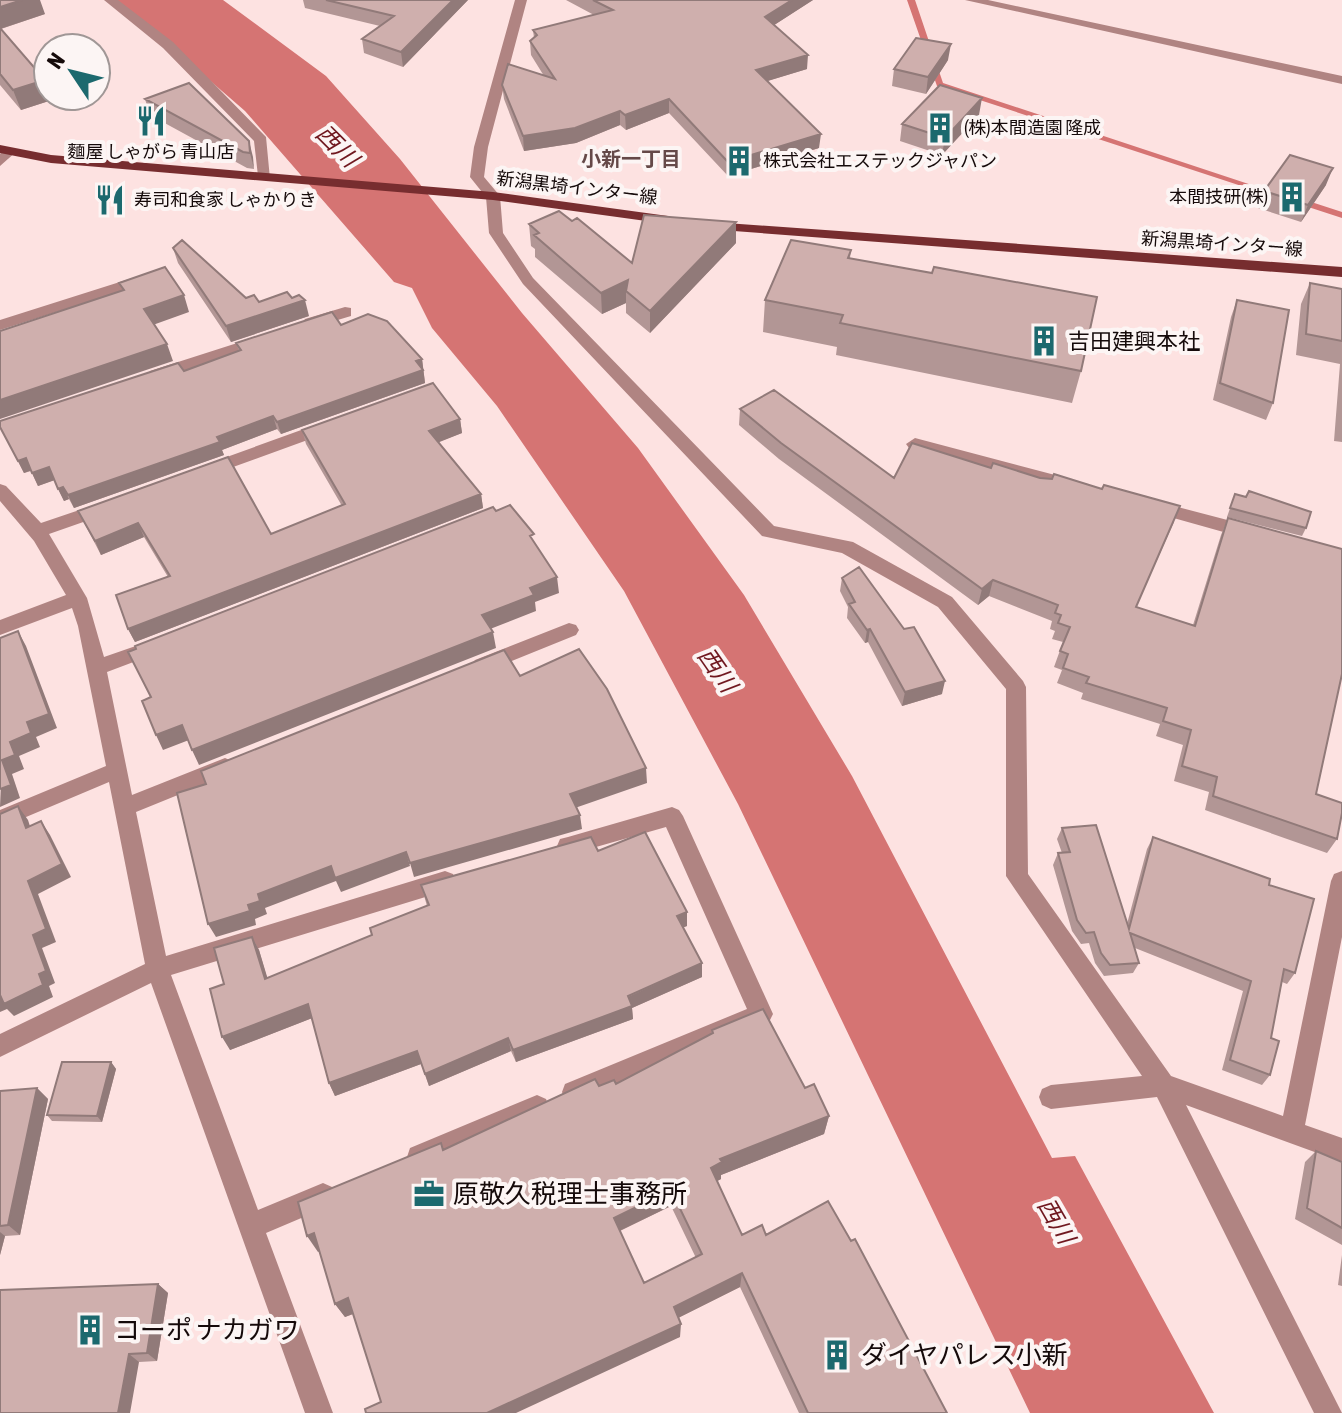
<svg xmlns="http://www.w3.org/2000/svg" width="1342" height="1413" font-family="'Asap Condensed','Noto Sans JP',sans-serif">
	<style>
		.water { fill: #d57473 }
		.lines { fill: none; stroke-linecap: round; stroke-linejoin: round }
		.stream { fill: #d57473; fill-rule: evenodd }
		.street { fill: #b08482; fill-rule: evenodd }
		.primary { fill: #772d2f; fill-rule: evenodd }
		.wall { fill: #b29695; fill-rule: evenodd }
		.shaded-wall { fill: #917a79 }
		.building { fill: #cfafad; stroke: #917a79; stroke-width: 2; fill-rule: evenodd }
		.labels { text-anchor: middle; stroke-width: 8; stroke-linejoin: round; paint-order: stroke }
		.far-poi-label { font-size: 18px; fill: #150a0a; stroke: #fcf5f4; text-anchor: start }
		.far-street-label { font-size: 18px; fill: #150a0a; stroke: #fcf5f4 }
		.far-neighbourhood-label { font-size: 20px; font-weight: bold; fill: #654948; stroke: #fcf5f4 }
		.poi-label { font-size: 22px; fill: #150a0a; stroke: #fcf5f4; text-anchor: start }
		.water-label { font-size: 24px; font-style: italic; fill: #70181f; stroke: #fcf5f4 }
		.near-poi-label { font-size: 26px; fill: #150a0a; stroke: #fcf5f4; text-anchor: start }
	</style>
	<rect width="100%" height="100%" fill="#fde2e1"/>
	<path class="water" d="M 117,0 L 223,0 L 326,76 L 400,159 L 522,313 L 638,448 L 744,595 L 852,776 L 1052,1158 L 1075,1156 L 1214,1413 L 1030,1413 L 738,804 L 624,591 L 497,406 L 432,328 L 412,288 L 394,282 L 245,111 Z"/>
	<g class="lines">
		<path class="stream" d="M 907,0 L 915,0 L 943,83 L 1282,195 L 1275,197 L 937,86 Z
			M 1299,198 L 1342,212 L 1342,218 L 1296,203 L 1296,199 Z"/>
		<path class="street" d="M 104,0 L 118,0 L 173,42 L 266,137 L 270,179 L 258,176 L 254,141 L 163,48 Z
			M 515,0 L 527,0 L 488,147 L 484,177 L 500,196 L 503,233 L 533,278 L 774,526 L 853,542 L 952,597 L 1023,681 L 1026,687 L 1028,874 L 1171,1076 L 1283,1116 L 1331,881 L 1334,874 L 1342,871 L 1342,937 L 1305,1125 L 1342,1138 L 1342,1162 L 1186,1105 L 1342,1413 L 1314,1413 L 1157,1097 L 1051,1109 L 1042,1105 L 1039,1097 L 1042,1089 L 1051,1085 L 1142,1076 L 1006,876 L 1006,689 L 938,607 L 842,553 L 762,536 L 523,284 L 489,233 L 486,197 L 470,177 L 474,147 Z
			M 965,0 L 988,0 L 1342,76 L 1342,84 Z
			M 5,148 L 17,151 L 0,166 L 0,154 Z
			M 145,274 L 153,279 L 150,282 L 0,330 L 0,320 Z
			M 345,307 L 351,308 L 351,316 L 311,328 L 303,323 L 305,319 Z
			M 262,335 L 270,340 L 268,344 L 156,380 L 148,375 L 150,371 Z
			M 329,420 L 335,422 L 335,430 L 211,475 L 205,477 L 196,471 L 199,467 Z
			M 915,438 L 1074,480 L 1083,486 L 1074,492 L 909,448 L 906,444 Z
			M 0,484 L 6,486 L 41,523 L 103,502 L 112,508 L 109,513 L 49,534 L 87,598 L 104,657 L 153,640 L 163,647 L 160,652 L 107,672 L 132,795 L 225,758 L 232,761 L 235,767 L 232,773 L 136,812 L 166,956 L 445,871 L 453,874 L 456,881 L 453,888 L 445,891 L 171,975 L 258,1210 L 323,1183 L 332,1187 L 336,1196 L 332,1205 L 266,1233 L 333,1413 L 305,1413 L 151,983 L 0,1057 L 0,1034 L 145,964 L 109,782 L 0,828 L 0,810 L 106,766 L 78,626 L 72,608 L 0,635 L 0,620 L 66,595 L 34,541 L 0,501 Z
			M 1151,500 L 1258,528 L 1261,533 L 1252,540 L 1145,510 L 1142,506 Z
			M 569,623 L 576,625 L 579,630 L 576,635 L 482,673 L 472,665 L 475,660 Z
			M 672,807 L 679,810 L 683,816 L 773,1014 L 769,1022 L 574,1104 L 565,1100 L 562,1092 L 565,1084 L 747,1009 L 666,827 L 568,855 L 560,853 L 557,846 L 560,839 L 568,837 Z
			M 537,1095 L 546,1099 L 549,1107 L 546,1115 L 419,1169 L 410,1166 L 407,1157 L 410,1148 Z"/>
		<path class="primary" d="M 0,145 L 51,155 L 493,192 L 668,216 L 675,220 L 668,224 L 493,200 L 51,163 L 0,153 Z
			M 712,222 L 1342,267 L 1342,277 L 707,229 L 705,226 Z"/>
	</g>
	<path class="wall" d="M 0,0 L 45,14 L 1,29 L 45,80 L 48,89 L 48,96 L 50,96 L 52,100 L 21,110 L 0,85 Z
		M 303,0 L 468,0 L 403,67 L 364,53 L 362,39 L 380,26 L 305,8 Z
		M 566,0 L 813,0 L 774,25 L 807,69 L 767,81 L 819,148 L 728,176 L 669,113 L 626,130 L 620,125 L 576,143 L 524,151 L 504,99 L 502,85 L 544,76 L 531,55 L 530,41 L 534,38 L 533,30 L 594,15 Z
		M 948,60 L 926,94 L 892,86 L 894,69 Z
		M 145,99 L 249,141 L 254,169 L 247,168 L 150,115 Z
		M 979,115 L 942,155 L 900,141 L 902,124 Z
		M 1326,185 L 1301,222 L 1258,208 L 1264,191 Z
		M 572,221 L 632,263 L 736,243 L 650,333 L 626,313 L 626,303 L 602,314 L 535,257 L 535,249 L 531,246 L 529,224 Z
		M 173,248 L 246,298 L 309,316 L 231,342 L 178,263 Z
		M 851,250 L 850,258 L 1081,371 L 1072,403 L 836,355 L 837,347 L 763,332 L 765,300 Z
		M 1310,283 L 1342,289 L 1342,442 L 1334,441 L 1340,364 L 1296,355 L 1301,304 Z
		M 1237,300 L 1273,403 L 1266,420 L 1213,400 L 1231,317 Z
		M 341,325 L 422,359 L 425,383 L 281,434 L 277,429 L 222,450 L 224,455 L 74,508 L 69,499 L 64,501 L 54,480 L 38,486 L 31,471 L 24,473 L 0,427 L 184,371 L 239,351 L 236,343 Z
		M 740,409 L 894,478 L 991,468 L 1174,522 L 1136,607 L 1193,625 L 1221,535 L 1228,518 L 1316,794 L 1337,839 L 1327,853 L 1205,810 L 1209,792 L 1174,781 L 1183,745 L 1156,736 L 1160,724 L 1081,699 L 1083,693 L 1057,683 L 1062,670 L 1054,667 L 1063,642 L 1052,639 L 1055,631 L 1050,629 L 1052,621 L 989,596 L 978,605 L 779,459 L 739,425 Z
		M 460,419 L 462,433 L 438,442 L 481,494 L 483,508 L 135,642 L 128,629 L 168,577 L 144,537 L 101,555 L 78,511 L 271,534 L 342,506 L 306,444 L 302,430 Z
		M 1235,494 L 1306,528 L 1302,536 L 1227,517 Z
		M 842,578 L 942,694 L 902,706 L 868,642 L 865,643 L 847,618 L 848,607 L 840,591 Z
		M 1062,828 L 1127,924 L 1147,849 L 1153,837 L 1269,885 L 1295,973 L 1287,984 L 1282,982 L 1271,1038 L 1270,1075 L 1262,1085 L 1222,1070 L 1243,991 L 1135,948 L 1139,963 L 1133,973 L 1104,976 L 1095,963 L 1089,943 L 1081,944 L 1072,931 L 1053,865 L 1058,853 L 1062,853 L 1057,839 Z
		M 598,851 L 687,912 L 687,926 L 683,927 L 702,977 L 632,1008 L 633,1019 L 516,1062 L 511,1051 L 429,1086 L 421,1064 L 335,1096 L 329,1083 L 312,1018 L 230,1050 L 224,984 L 252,937 L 259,950 L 267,978 L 372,935 L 427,906 L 421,885 Z
		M 712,1030 L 805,1088 L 829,1116 L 824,1134 L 721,1175 L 721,1179 L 717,1181 L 742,1235 L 766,1235 L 947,1413 L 799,1413 L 740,1287 L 678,1318 L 680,1337 L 381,1402 L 353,1314 L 345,1317 L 335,1304 L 319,1251 L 318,1252 L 443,1150 L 599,1086 L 616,1084 L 711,1034 ZM 671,1206 L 696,1258 L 644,1283 L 620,1231 Z
		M 111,1062 L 116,1069 L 102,1122 L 52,1121 L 47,1115 Z
		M 37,1088 L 48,1099 L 20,1235 L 5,1236 L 0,1255 L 0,1091 Z
		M 1316,1151 L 1342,1162 L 1342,1245 L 1295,1219 L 1305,1162 Z
		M 1342,1255 L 1342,1286 L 1338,1285 Z
		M 158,1284 L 168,1293 L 157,1361 L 139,1362 L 0,1413 Z"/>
	<path class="shaded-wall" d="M 22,0 L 40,0 L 45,14 L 0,29 L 0,7 Z
		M 453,0 L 468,0 L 403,67 L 401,52 Z
		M 792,0 L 813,0 L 765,31 L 765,17 Z
		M 951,44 L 948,60 L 926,94 L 928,77 Z
		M 808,55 L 807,69 L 755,85 L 756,70 Z
		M 45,80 L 48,89 L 48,96 L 50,96 L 52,100 L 21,110 L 13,90 Z
		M 982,98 L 979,115 L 942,155 L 945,138 Z
		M 669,99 L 669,113 L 626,130 L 625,115 Z
		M 620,111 L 620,125 L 576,143 L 524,151 L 523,136 Z
		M 821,134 L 819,148 L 728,176 L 728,162 Z
		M 249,141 L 253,157 L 254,169 L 250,153 Z
		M 1333,168 L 1326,185 L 1301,222 L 1308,205 Z
		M 736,222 L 736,243 L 650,333 L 650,311 Z
		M 628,280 L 626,291 L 626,303 L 602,314 L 601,293 Z
		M 184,295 L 189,312 L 150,326 L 144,309 Z
		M 305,300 L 309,316 L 231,342 L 226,326 Z
		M 167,344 L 173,361 L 0,419 L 0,400 Z
		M 422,359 L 425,383 L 281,434 L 277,422 Z
		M 273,416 L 277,429 L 222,450 L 224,455 L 74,508 L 68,495 Z
		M 460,419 L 462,433 L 432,445 L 429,431 Z
		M 26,458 L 32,470 L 24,473 L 18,461 Z
		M 49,467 L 55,480 L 38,486 L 32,473 Z
		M 63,487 L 69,499 L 64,501 L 58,489 Z
		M 481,494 L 483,508 L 135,642 L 128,629 Z
		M 138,523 L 144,537 L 101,555 L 95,541 Z
		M 557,577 L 559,593 L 535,602 L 536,611 L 485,631 L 482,615 L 530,588 Z
		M 993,580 L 989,596 L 978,605 L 982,589 Z
		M 870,629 L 868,642 L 865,643 L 867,630 Z
		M 18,631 L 26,646 L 57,728 L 36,737 L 40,747 L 19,756 L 24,769 L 12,774 L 20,798 L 0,807 L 2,760 L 10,742 L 27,722 Z
		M 493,632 L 496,648 L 199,765 L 192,750 Z
		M 945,681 L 942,694 L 902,706 L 905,692 Z
		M 182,725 L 189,740 L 163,750 L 156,735 Z
		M 646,768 L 647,783 L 572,809 L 570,794 Z
		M 18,806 L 28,820 L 35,842 L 26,828 Z
		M 580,815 L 582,829 L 414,877 L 410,863 Z
		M 41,821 L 50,835 L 71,877 L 38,894 L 56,942 L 42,948 L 55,983 L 49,986 L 53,997 L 14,1016 L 7,1009 L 0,1012 L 0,995 L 39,974 L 33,935 L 28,881 Z
		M 406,852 L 410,866 L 341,892 L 336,881 L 265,908 L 267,914 L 255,919 L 256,925 L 216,937 L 208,924 L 248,905 L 258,894 L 331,866 Z
		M 687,912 L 687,926 L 677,930 L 677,916 Z
		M 252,937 L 259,950 L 272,993 L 265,979 Z
		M 702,963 L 702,977 L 632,1008 L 633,1019 L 516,1062 L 513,1050 Z
		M 308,1004 L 315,1017 L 230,1050 L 222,1037 Z
		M 508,1038 L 511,1051 L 429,1086 L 425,1074 Z
		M 417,1051 L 421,1064 L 335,1096 L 329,1083 Z
		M 111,1062 L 116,1069 L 102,1122 L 97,1116 Z
		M 37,1088 L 48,1099 L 20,1235 L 8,1225 Z
		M 829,1116 L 824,1134 L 721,1175 L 721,1179 L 710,1185 L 711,1168 L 720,1159 Z
		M 671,1190 L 671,1206 L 615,1233 L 614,1218 Z
		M 0,1232 L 5,1236 L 0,1255 Z
		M 314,1233 L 325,1249 L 318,1252 L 307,1236 Z
		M 742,1273 L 740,1287 L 674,1320 L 674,1307 Z
		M 158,1284 L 168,1293 L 157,1361 L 147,1353 Z
		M 348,1298 L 358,1312 L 345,1317 L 335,1304 Z
		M 681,1324 L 680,1337 L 516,1413 L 487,1413 Z
		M 129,1354 L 139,1362 L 130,1413 L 118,1413 Z"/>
	<path class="building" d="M 0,0 L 22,0 L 0,7 Z
		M 326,0 L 453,0 L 401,52 L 362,39 L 394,16 Z
		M 593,0 L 792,0 L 765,17 L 808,55 L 756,70 L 821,134 L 728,162 L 669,99 L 625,115 L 620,111 L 575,128 L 523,136 L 502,85 L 508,64 L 555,79 L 530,41 L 537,35 L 533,30 L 613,10 Z
		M 0,28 L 45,80 L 13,90 L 0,74 Z
		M 916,38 L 951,44 L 928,77 L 894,69 Z
		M 189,83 L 249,141 L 250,153 L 243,152 L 145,99 Z
		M 940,85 L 982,98 L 945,138 L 902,124 Z
		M 1290,155 L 1333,168 L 1308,205 L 1264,191 Z
		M 559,211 L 572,221 L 577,218 L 632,263 L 644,215 L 736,222 L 650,311 L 626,291 L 628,280 L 601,293 L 534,235 L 539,233 L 529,224 Z
		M 182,240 L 246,298 L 254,295 L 259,302 L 287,292 L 292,298 L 299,295 L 305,300 L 226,326 L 173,248 Z
		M 791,240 L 851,250 L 848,258 L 932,273 L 934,267 L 1097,297 L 1081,371 L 840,323 L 843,315 L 765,300 Z
		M 165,267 L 184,295 L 144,309 L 167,344 L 0,400 L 0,331 L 124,290 L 119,283 Z
		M 1310,283 L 1342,289 L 1342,341 L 1306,334 Z
		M 1237,300 L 1289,310 L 1273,403 L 1220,383 Z
		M 332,312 L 341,325 L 368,314 L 387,321 L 422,359 L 416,361 L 423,370 L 277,422 L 273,416 L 217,437 L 220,442 L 68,495 L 63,487 L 58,489 L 49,467 L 32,473 L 26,458 L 18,461 L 0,427 L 0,421 L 178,363 L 184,371 L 241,350 L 236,343 Z
		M 433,383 L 460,419 L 429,431 L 481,494 L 128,629 L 116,595 L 170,576 L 138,523 L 95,541 L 78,511 L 228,457 L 271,534 L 345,504 L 302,430 Z
		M 774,390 L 894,478 L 912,443 L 991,468 L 993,463 L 1040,478 L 1052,479 L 1054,474 L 1102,489 L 1104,485 L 1180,506 L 1136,607 L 1195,626 L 1228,518 L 1342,549 L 1342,674 L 1316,794 L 1342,803 L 1342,813 L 1337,839 L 1213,796 L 1217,777 L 1182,766 L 1191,730 L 1163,721 L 1167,708 L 1086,683 L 1089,677 L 1063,668 L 1068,654 L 1060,651 L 1070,627 L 1058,623 L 1061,615 L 1055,613 L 1058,605 L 993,580 L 982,589 L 781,443 L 740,409 Z
		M 1249,491 L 1311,512 L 1306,528 L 1230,508 L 1235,494 L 1246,497 Z
		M 510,505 L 534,534 L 530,536 L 557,577 L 530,588 L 534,595 L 482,615 L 493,632 L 192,750 L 182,725 L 156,735 L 142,701 L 151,697 L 128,652 L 136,649 L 135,646 L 493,507 L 496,511 Z
		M 859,567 L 904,629 L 914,627 L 945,681 L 905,692 L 870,629 L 867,630 L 849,604 L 855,602 L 842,578 Z
		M 18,631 L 49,714 L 27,722 L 31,733 L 10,742 L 15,755 L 2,760 L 11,785 L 0,789 L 0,638 Z
		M 579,649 L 607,689 L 646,768 L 570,794 L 580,815 L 410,863 L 406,852 L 335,878 L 331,866 L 258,894 L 260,901 L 248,905 L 250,911 L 208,924 L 177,793 L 206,784 L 201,771 L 504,650 L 520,676 Z
		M 18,806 L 26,828 L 41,821 L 62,864 L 28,881 L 46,929 L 33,935 L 46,971 L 39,974 L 43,985 L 4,1004 L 0,995 L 0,814 Z
		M 1096,825 L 1129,929 L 1153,837 L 1270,879 L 1269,885 L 1314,899 L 1295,973 L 1284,969 L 1271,1038 L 1279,1041 L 1270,1075 L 1230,1060 L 1251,981 L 1130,933 L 1139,963 L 1110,965 L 1101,953 L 1094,932 L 1086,933 L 1077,920 L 1058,853 L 1070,852 L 1062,828 Z
		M 645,832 L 687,912 L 677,916 L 702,963 L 628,996 L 632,1006 L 513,1050 L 508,1038 L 425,1074 L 417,1051 L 329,1083 L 308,1004 L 222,1037 L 210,989 L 224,984 L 214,948 L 252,937 L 265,979 L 372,935 L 370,928 L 429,905 L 421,885 L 591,837 L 598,851 Z
		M 763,1009 L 805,1088 L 814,1084 L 829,1116 L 720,1159 L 722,1162 L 711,1168 L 742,1235 L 762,1225 L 766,1235 L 828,1201 L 851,1241 L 855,1239 L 947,1413 L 808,1413 L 742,1273 L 674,1307 L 681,1324 L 487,1413 L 366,1413 L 365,1409 L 381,1402 L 348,1298 L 335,1304 L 314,1233 L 307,1236 L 298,1202 L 441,1143 L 443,1150 L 595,1079 L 599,1086 L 614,1080 L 616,1084 L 713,1033 L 712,1030 ZM 671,1190 L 702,1254 L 644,1283 L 614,1218 Z
		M 62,1062 L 111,1062 L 97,1116 L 47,1115 Z
		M 37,1088 L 8,1225 L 0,1226 L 0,1091 Z
		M 1316,1151 L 1342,1162 L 1342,1228 L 1307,1208 Z
		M 158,1284 L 147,1353 L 129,1354 L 118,1413 L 0,1413 L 0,1290 Z"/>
	<defs>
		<g id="restaurant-bare" transform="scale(2.4)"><path d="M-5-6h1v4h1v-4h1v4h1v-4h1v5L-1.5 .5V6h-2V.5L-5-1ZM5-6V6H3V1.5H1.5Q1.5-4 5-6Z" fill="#1c696e" stroke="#fcf5f4" stroke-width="2.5" paint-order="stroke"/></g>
		<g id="building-bare" transform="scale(2.4)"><path d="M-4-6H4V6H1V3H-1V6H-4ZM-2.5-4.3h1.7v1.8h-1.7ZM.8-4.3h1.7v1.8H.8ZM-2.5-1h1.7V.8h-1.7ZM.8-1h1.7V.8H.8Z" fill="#1c696e" stroke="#fcf5f4" stroke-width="2.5" paint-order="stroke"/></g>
		<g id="office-bare" transform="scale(2.4)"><path d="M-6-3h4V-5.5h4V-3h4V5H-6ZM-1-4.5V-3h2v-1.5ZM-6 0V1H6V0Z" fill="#1c696e" stroke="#fcf5f4" stroke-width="2.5" paint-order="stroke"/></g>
	</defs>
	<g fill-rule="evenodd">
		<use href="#restaurant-bare" x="151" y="121"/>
		<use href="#building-bare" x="940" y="128"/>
		<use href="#building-bare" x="739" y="161"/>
		<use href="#building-bare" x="1292" y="197"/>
		<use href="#restaurant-bare" x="110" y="200"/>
		<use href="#building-bare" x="1044" y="341"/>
		<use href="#office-bare" x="429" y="1194"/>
		<use href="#building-bare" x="90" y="1330"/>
		<use href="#building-bare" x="837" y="1355"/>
	</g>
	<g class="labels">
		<g class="far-poi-label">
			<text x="964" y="134">(株)本間造園 隆成</text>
			<text x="151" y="158" text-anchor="middle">麵屋 しゃがら 青山店</text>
			<text x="763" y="167">株式会社エステックジャパン</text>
			<text x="1268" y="203" text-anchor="end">本間技研(株)</text>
			<text x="134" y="206">寿司和食家 しゃかりき</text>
		</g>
		<g class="far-street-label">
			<text transform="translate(577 188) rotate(7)" y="6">新潟黒埼インター線</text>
			<text transform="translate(1222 244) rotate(4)" y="6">新潟黒埼インター線</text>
		</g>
		<g class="far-neighbourhood-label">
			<text x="631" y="166">小新一丁目</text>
		</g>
		<g class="poi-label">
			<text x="1068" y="349">吉田建興本社</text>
		</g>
		<g class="water-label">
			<text transform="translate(337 146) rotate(45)" y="8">西川</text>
			<text transform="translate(717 670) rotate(55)" y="8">西川</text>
			<text transform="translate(1056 1221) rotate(60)" y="8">西川</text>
		</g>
		<g class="near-poi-label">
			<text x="453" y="1203">原敬久税理士事務所</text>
			<text x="114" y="1339">コーポ ナカガワ</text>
			<text x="861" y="1364">ダイヤパレス小新</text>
		</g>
	</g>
	<g transform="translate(72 72) rotate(305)"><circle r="38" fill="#fcf5f4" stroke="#a09796" stroke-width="2"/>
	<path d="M0-6L14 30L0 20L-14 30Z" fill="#1c696e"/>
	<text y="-12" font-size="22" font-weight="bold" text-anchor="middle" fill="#150a0a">N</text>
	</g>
</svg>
